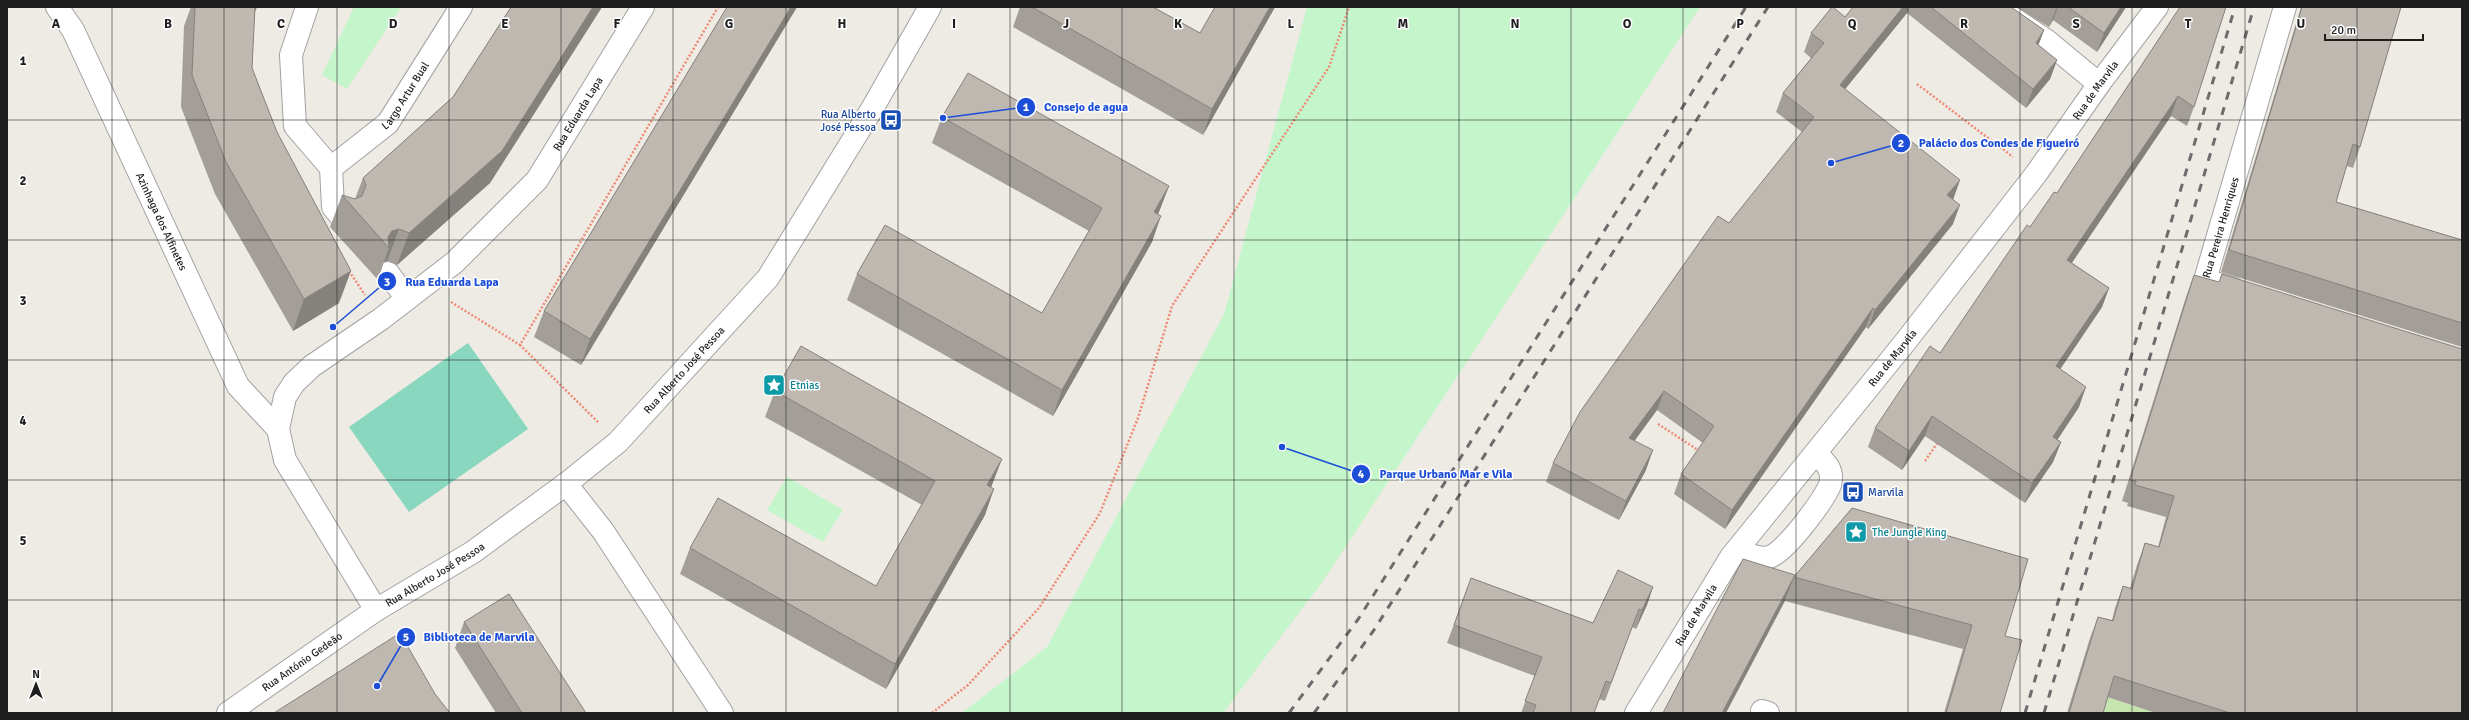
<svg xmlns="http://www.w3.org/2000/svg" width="2469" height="720" font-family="Signika,sans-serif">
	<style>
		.grass { fill: #c5e4ae }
		.park { fill: #c4f5cb }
		.pitch { fill: #88d7be }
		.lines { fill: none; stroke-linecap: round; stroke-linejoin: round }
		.minor-casing { stroke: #a2a2a2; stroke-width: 24 }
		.path { stroke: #ef8974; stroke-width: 2.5; stroke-dasharray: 2 2; stroke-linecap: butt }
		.minor { stroke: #fff; stroke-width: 22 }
		.rail { stroke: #6c6c6c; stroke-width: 3; stroke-dasharray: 8 8; stroke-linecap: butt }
		.wall { fill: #a39e98 }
		.shaded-wall { fill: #85817c }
		.building { fill: #beb8b1; stroke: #85817c }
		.grid { fill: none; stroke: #1e1e1e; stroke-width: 1; stroke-opacity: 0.55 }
		.labels { text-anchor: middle; stroke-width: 3; stroke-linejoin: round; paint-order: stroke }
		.street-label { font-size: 11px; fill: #1e1e1e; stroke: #fff }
		.transit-label { font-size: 11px; fill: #164399; stroke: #fff; text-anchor: end }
		.culture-label { font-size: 11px; fill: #0d838f; stroke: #fff; text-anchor: start }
		.grid-label { font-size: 13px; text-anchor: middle; font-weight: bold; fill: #1e1e1e; stroke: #fff; stroke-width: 3; stroke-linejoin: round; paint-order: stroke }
		.leader { fill: none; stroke: #1d4ed8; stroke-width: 1.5 }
		.callout-dot { fill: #1d4ed8; stroke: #fff; stroke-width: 1.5 }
		.mark-label { font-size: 12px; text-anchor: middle; font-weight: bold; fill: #fff }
		.callout-label { font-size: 12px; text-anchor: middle; font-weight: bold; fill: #1d4ed8; stroke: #fff; stroke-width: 3; stroke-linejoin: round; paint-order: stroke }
	</style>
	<rect width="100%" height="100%" fill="#eeebe4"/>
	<path class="grass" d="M 2106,697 L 2156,713 L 2101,713 Z"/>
	<path class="park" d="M 354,7 L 401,7 L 347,89 L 322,75 Z
		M 1307,7 L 1700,7 L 1323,581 L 1223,713 L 962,713 L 1047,647 L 1224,314 Z
		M 787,477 L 843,510 L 823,542 L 767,510 Z"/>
	<path class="pitch" d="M 468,343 L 528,429 L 409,512 L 349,427 Z"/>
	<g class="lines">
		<g class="minor-casing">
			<g id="minor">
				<path id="s1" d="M 57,7 L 73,30 L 238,386 L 278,429"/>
				<path id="s2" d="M 307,7 L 291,55 L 295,126 L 331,168 L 388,123 L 461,7"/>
				<path d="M 1996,7 L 2047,41 L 2099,84"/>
				<path d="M 331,168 L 333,207 L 342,218"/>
				<path d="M 388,273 L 407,299"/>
				<path id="s3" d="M 2232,288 L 2205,280 L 2285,7"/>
				<path d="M 566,484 L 603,531 L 722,713"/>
				<path d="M 1737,551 C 1746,553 1759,560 1769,557 C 1785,553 1823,501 1830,485 C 1834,470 1826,463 1816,453"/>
				<path id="s4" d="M 376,610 L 285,460 L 278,429 L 285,397 L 294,383 L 312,366 L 381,319 L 455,262 L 537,180 L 643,7"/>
				<path d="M 1762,711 L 1768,713"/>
				<path id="s5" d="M 228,713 L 376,610 L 473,552 L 566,484 L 618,442 L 768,278 L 872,109 L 930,7"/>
				<path id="s6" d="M 1636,713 L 1731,557 L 1906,341 L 2036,174 L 2099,84 L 2157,7"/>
			</g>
		</g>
		<path class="path" d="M 1917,84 L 2013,157
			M 349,271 L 365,295
			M 451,302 L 520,345
			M 598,422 L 520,345 L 718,7
			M 1658,424 L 1701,452
			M 1925,461 L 1938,442
			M 932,713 L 968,685 L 1039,608 L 1100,513 L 1138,418 L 1172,306 L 1329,67 L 1349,7"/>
		<use href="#minor" class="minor"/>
		<path class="rail" d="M 1289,713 L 1359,618 L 1746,7
			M 1314,713 L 1374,630 L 1768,7
			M 2025,713 L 2235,7
			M 2044,713 L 2254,7"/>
	</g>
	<path class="wall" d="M 191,7 L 257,7 L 254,13 L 252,68 L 339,303 L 293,331 L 215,194 L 181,107 L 184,26 Z
		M 511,7 L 602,7 L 490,183 L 397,265 L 387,261 L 384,262 L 378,280 L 330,227 L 342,195 L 355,199 L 363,178 L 453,97 Z
		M 727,7 L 797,7 L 581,365 L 534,337 L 544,311 Z
		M 1020,7 L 1153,7 L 1200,33 L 1275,7 L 1203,135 L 1013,27 Z
		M 1853,7 L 2011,7 L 2044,30 L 2038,45 L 2057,60 L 2050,79 L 2026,108 L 1907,13 L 1845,89 L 1953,199 L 1953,224 L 1868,329 L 1866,327 L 1725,529 L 1674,494 L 1681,474 L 1703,443 L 1657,410 L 1634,441 L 1646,470 L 1619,520 L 1546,482 L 1553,463 L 1729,223 L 1802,132 L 1776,112 L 1783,93 L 1811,58 L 1804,52 L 1811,33 L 1845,17 Z
		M 2016,7 L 2126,7 L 2097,52 L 2053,20 L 2049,27 Z
		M 2180,7 L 2194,107 L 2187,126 L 2171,116 L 2072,263 L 2109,288 L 2102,307 L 2060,369 L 2079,407 L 2057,440 L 2061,442 L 2053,462 L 2025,503 L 1925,436 L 1902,470 L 1868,447 L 1875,428 L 1940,353 L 2030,227 L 2057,193 Z
		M 2301,7 L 2401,7 L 2360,147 L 2353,168 L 2347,166 L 2336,202 L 2462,240 L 2462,347 L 2221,272 Z
		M 942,117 L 1169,186 L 1158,214 L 1152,242 L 1053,416 L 847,300 L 857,274 L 1042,313 L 1089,231 L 932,143 Z
		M 2222,274 L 2462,713 L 2156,713 L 2107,697 L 2103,713 L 2067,713 L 2090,638 L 2098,617 L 2112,620 L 2115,608 L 2123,586 L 2130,588 L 2137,565 L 2145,543 L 2158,547 L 2166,517 L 2127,506 L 2128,503 L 2122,501 L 2186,297 L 2194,275 L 2219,282 Z
		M 775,391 L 992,485 L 991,487 L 985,515 L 886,689 L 680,574 L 690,548 L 876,586 L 922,505 L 765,417 Z
		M 1852,508 L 2005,636 L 2000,713 L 1944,713 L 1963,649 L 1785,601 L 1794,577 Z
		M 1471,578 L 1593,623 L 1653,587 L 1647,605 L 1636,629 L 1632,627 L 1605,701 L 1599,699 L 1594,713 L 1521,713 L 1535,676 L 1447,643 Z
		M 464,622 L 586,713 L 496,713 L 455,648 Z"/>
	<path class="shaded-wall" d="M 255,7 L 257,7 L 243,40 Z
		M 593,7 L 602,7 L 490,183 L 397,265 L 409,233 Z
		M 791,7 L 797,7 L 581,365 L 590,339 Z
		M 1270,7 L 1275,7 L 1203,135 L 1212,109 Z
		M 1903,7 L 1909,7 L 1907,13 L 1833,104 L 1840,85 Z
		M 2057,7 L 2058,7 L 2053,20 L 2049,27 Z
		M 2121,7 L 2126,7 L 2097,52 L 2104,33 Z
		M 2044,30 L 2037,49 L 2036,43 Z
		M 2057,60 L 2050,79 L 2026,108 L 2033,89 Z
		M 2178,96 L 2171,116 L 2060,280 L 2067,260 Z
		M 1960,180 L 1953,200 L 1947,195 Z
		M 1169,186 L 1159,212 L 1145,238 L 1154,212 Z
		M 1960,205 L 1953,224 L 1868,329 L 1875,310 Z
		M 1161,216 L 1152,242 L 1053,416 L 1062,390 Z
		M 399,229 L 387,261 L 384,262 L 389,248 L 388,237 L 392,231 Z
		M 351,271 L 339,303 L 293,331 L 304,299 Z
		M 2109,288 L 2102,307 L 2049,386 L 2056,366 Z
		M 1873,308 L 1866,327 L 1725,529 L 1732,510 Z
		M 2086,387 L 2079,407 L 2046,457 L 2053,437 Z
		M 1664,391 L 1657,410 L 1622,458 L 1629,438 Z
		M 1932,416 L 1925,436 L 1902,470 L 1909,451 Z
		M 2061,442 L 2053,462 L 2025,503 L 2032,483 Z
		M 1653,450 L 1646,470 L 1619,520 L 1626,501 Z
		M 1002,459 L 992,485 L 978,511 L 987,485 Z
		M 994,489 L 985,515 L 886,689 L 895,664 Z
		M 1795,575 L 1785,601 L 1726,713 L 1722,713 Z
		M 1653,587 L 1647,605 L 1636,629 L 1642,610 Z"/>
	<path class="building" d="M 195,7 L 255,7 L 252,68 L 277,132 L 351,271 L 304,299 L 226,162 L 192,75 Z
		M 511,7 L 593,7 L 502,151 L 409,233 L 399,229 L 392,231 L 388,237 L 389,248 L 342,195 L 355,199 L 362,196 L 366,185 L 363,178 L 453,97 Z
		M 727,7 L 791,7 L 590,339 L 544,311 Z
		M 1032,7 L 1153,7 L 1200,33 L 1215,7 L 1270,7 L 1212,109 Z
		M 1832,7 L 1833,7 L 1845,17 L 1853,7 L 1903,7 L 1840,85 L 1960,180 L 1947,195 L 1960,205 L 1875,310 L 1873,308 L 1732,510 L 1681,474 L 1714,426 L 1664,391 L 1629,438 L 1653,450 L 1626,501 L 1553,463 L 1580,412 L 1718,216 L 1729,223 L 1814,117 L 1783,93 L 1824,43 L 1811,33 Z
		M 1931,7 L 2011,7 L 2044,30 L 2036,43 L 2057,60 L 2033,89 Z
		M 2068,7 L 2121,7 L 2104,33 Z
		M 2180,7 L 2226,7 L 2194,107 L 2178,96 L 2067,260 L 2109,288 L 2056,366 L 2086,387 L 2053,437 L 2061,442 L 2032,483 L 1932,416 L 1909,451 L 1875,428 L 1930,346 L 1940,353 L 2027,225 L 2030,227 L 2054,192 L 2057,193 Z
		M 2302,7 L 2401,7 L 2360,147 L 2353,144 L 2336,202 L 2462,240 L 2462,323 L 2229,250 Z
		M 968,73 L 1169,186 L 1154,212 L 1161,216 L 1062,390 L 857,274 L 885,225 L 1042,313 L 1102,208 L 942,117 Z
		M 2222,274 L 2462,349 L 2462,713 L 2230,713 L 2114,676 L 2103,713 L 2069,713 L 2098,617 L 2113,621 L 2123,586 L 2132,589 L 2145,543 L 2159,547 L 2174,496 L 2135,485 L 2136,481 L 2130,480 L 2194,275 L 2219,282 Z
		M 801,346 L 1002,459 L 987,485 L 994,489 L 895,664 L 690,548 L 718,498 L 876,586 L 935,481 L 775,391 Z
		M 1852,508 L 2028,559 L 2005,636 L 2022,640 L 2000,713 L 1946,713 L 1972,625 L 1794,577 Z
		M 1743,559 L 1795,575 L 1722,713 L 1663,713 Z
		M 1618,570 L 1653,587 L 1642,610 L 1639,609 L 1611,683 L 1606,681 L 1594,713 L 1533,713 L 1536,705 L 1525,701 L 1542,657 L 1454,625 L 1471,578 L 1593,623 Z
		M 509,594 L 586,713 L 522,713 L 464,622 Z
		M 400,633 L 435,694 L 450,713 L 274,713 Z"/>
	<path class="grid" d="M 112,7 L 112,713M 224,7 L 224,713M 337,7 L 337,713M 449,7 L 449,713M 561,7 L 561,713M 673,7 L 673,713M 786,7 L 786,713M 898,7 L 898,713M 1010,7 L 1010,713M 1122,7 L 1122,713M 1234,7 L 1234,713M 1347,7 L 1347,713M 1459,7 L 1459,713M 1571,7 L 1571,713M 1683,7 L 1683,713M 1796,7 L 1796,713M 1908,7 L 1908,713M 2020,7 L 2020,713M 2132,7 L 2132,713M 2245,7 L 2245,713M 2357,7 L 2357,713M 7,120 L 2462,120M 7,240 L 2462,240M 7,360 L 2462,360M 7,480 L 2462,480M 7,600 L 2462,600"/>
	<defs>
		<g id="bus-square" transform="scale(1.15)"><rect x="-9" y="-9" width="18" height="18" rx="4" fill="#1a4fb4" stroke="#fff"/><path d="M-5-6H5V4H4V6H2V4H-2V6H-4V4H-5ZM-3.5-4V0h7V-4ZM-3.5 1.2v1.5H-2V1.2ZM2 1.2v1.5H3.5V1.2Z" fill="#fff"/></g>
		<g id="sight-square" transform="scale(1.15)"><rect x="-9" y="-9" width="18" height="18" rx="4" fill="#0f9aa8" stroke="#fff"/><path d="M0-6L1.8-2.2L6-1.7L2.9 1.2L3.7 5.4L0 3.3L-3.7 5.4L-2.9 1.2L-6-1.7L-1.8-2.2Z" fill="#fff"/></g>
	</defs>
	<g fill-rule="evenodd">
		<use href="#bus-square" x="891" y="120"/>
		<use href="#sight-square" x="774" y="385"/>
		<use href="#bus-square" x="1853" y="492"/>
		<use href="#sight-square" x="1856" y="532"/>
	</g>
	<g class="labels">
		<g class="street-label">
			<text dy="4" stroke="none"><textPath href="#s6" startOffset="775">Rua de Marvila</textPath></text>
			<text dy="4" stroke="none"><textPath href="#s2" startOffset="282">Largo Artur Bual</textPath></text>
			<text dy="4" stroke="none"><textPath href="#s4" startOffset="652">Rua Eduarda Lapa</textPath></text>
			<text dy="4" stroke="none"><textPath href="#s1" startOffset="239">Azinhaga dos Alfinetes</textPath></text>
			<text dy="4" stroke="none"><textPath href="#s3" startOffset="83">Rua Pereira Henriques</textPath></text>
			<text dy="4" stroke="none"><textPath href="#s6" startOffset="439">Rua de Marvila</textPath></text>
			<text dy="4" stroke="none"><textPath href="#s5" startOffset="573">Rua Alberto José Pessoa</textPath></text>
			<text dy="4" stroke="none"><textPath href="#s5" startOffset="249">Rua Alberto José Pessoa</textPath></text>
			<text dy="4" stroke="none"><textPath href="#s6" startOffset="115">Rua de Marvila</textPath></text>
			<text dy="4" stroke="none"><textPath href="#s5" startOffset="90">Rua António Gedeão</textPath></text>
		</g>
		<g class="transit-label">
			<text x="876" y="118">Rua Alberto<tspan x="876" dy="13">José Pessoa</tspan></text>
			<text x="1868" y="496" text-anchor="start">Marvila</text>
		</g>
		<g class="culture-label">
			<text x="790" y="389">Etnias</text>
			<text x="1872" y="536">The Jungle King</text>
		</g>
	</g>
	<g class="grid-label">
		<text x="56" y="28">A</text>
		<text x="168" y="28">B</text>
		<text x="281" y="28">C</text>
		<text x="393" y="28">D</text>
		<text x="505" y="28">E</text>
		<text x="617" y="28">F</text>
		<text x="729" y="28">G</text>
		<text x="842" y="28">H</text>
		<text x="954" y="28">I</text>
		<text x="1066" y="28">J</text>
		<text x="1178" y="28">K</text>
		<text x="1291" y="28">L</text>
		<text x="1403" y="28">M</text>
		<text x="1515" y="28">N</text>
		<text x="1627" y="28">O</text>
		<text x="1740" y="28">P</text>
		<text x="1852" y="28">Q</text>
		<text x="1964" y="28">R</text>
		<text x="2076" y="28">S</text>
		<text x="2188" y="28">T</text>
		<text x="2301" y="28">U</text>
		<text x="23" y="65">1</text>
		<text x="23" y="185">2</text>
		<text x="23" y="305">3</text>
		<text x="23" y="425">4</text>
		<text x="23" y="545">5</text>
	</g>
	<path class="leader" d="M943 118L1026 107M1831 163L1901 143M333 327L387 281M1282 447L1361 474M377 686L406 637"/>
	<g class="callout-dot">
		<circle cx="943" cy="118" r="4"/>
		<circle cx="1831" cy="163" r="4"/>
		<circle cx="333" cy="327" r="4"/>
		<circle cx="1282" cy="447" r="4"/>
		<circle cx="377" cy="686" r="4"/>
		<circle cx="1026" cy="107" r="10"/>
		<circle cx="1901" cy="143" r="10"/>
		<circle cx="387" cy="281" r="10"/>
		<circle cx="1361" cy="474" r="10"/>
		<circle cx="406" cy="637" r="10"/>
	</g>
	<g class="mark-label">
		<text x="1026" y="111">1</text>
		<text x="1901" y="147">2</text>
		<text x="387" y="286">3</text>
		<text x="1361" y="478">4</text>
		<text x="406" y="641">5</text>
	</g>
	<g class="callout-label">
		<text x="1086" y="111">Consejo de agua</text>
		<text x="1999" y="147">Palácio dos Condes de Figueiró</text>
		<text x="452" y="286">Rua Eduarda Lapa</text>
		<text x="1446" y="478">Parque Urbano Mar e Vila</text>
		<text x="479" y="641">Biblioteca de Marvila</text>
	</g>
	<rect width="2469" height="720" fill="none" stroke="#1e1e1e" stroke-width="16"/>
	<g transform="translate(36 684)" stroke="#ffffff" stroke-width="3" paint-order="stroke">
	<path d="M0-3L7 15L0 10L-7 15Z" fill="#1e1e1e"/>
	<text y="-6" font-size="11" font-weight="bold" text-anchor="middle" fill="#1e1e1e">N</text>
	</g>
	<path d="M2325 34v6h98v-6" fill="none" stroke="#1e1e1e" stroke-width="2"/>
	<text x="2331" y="34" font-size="12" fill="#1e1e1e" stroke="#ffffff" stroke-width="3" paint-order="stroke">20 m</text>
</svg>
